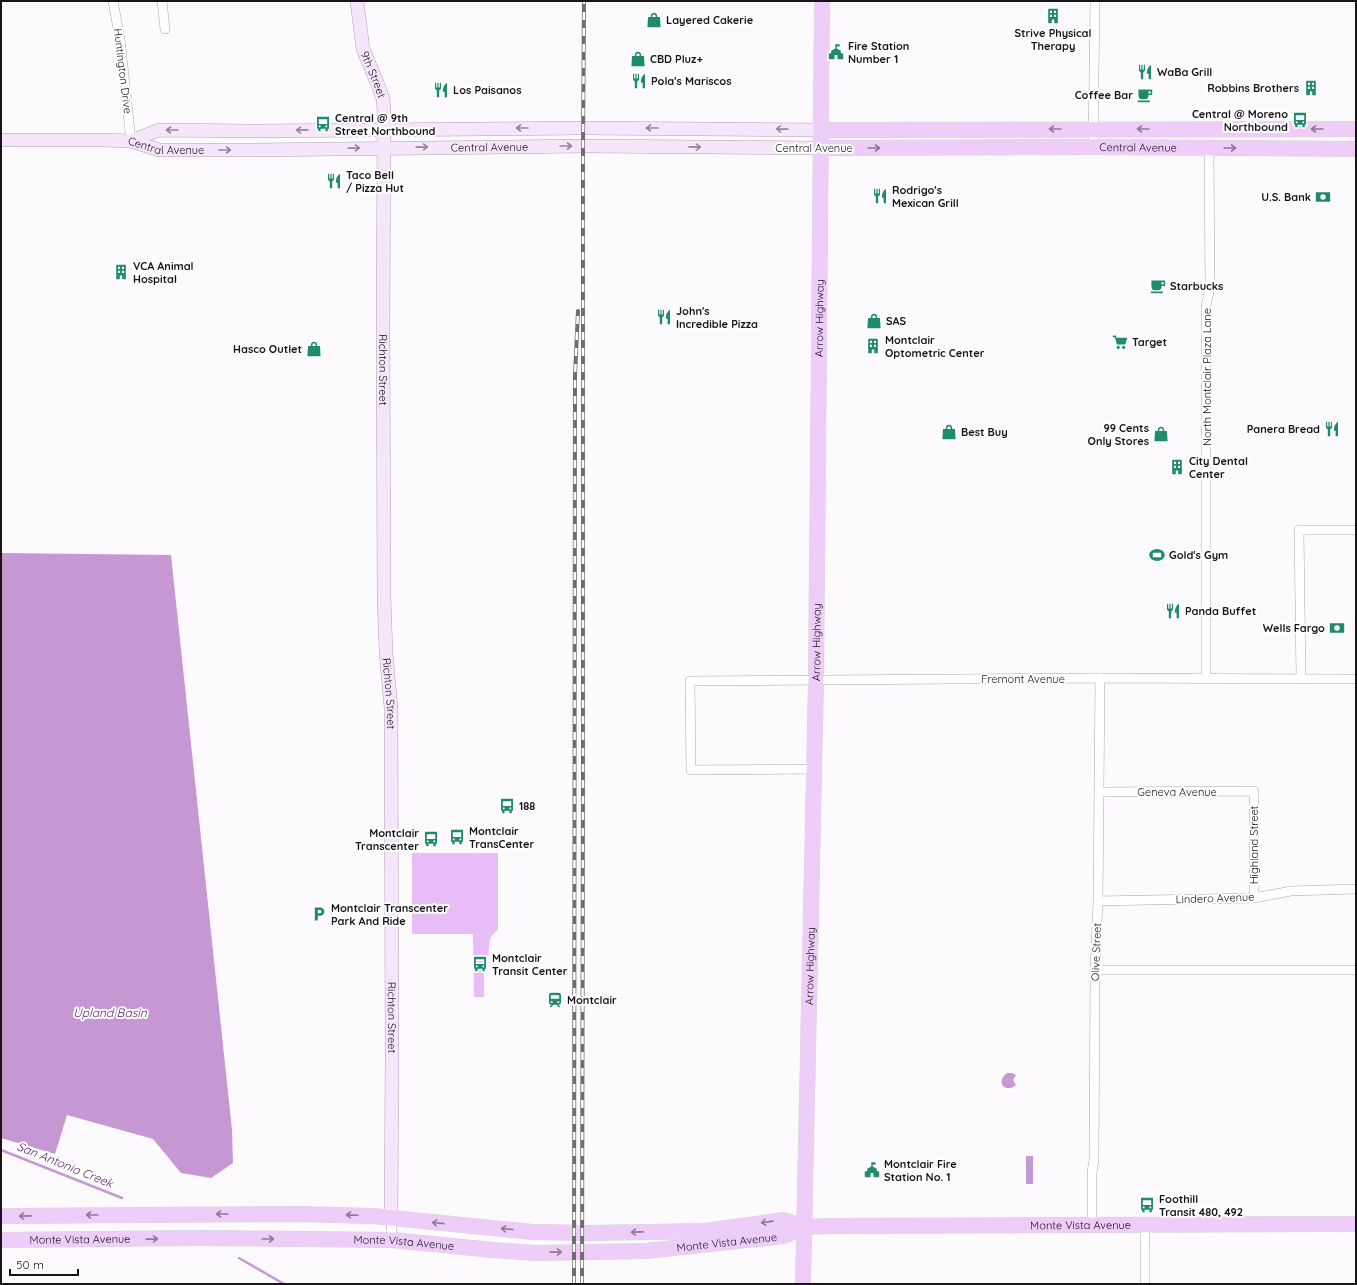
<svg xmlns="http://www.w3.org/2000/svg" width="1357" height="1285" font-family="Quicksand,sans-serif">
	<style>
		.green { fill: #e8bcf7 }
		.water { fill: #c598d4 }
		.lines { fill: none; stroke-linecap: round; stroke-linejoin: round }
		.stream { stroke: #c598d4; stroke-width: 2.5 }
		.street-casing { stroke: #aca4ae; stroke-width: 10 }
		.secondary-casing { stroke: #aca4ae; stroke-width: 14 }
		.primary-casing { stroke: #d5d5d5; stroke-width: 16 }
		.street { stroke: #fff; stroke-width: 9 }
		.secondary { stroke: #f6e6fc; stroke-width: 13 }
		.primary { stroke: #eecef8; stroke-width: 15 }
		.rail-casing { stroke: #6f6d70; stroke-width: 4 }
		.rail { stroke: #fff; stroke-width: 2.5; stroke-dasharray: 8; stroke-linecap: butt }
		.oneway { stroke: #918895 }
		.oneway2 { stroke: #8d7a93 }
		.labels { text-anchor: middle; stroke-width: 4; stroke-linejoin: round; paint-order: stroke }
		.poi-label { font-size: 11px; font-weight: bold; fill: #161417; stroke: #fff; text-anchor: start }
		.street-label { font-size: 11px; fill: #161417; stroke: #fff }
		.water-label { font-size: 12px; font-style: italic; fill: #561f66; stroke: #fff }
	</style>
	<rect width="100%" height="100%" fill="#fdfafe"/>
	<path class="green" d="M 412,853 L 498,853 L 498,929 L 490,938 L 488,958 L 484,961 L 484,997 L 474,997 L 473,934 L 412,934 Z"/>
	<path class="water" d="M 1,553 L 171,555 L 232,1130 L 233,1163 L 211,1178 L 181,1173 L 153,1139 L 67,1115 L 55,1154 L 1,1138 Z
		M 1007,1073 L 1012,1073 L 1016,1075 L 1013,1080 L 1016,1085 C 1005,1094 995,1082 1007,1073 Z
		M 1026,1156 L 1033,1156 L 1033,1184 L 1026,1184 Z"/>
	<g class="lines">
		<path class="stream" d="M 1,1150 L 122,1198
			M 239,1258 L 284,1284"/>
		<g class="street-casing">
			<path id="street" d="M 113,1 L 120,39 L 131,141
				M 162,1 L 165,29
				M 1093,147 L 1095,1
				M 1206,678 L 1206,306 L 1210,288 L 1209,148
				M 1301,678 L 1299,530 L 1356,530
				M 814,769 L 691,770 L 690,681 L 1100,678 L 1356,679
				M 1099,792 L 1254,791 L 1254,898
				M 1098,901 L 1254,898 L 1291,891 L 1356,889
				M 1095,970 L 1356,970
				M 391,1217 L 392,1240
				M 1092,1225 L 1092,1172 L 1094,1160 L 1095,970 L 1098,901 L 1100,678
				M 1145,1284 L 1145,1225"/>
		</g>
		<g class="secondary-casing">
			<g id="secondary">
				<path id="s1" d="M 357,1 L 363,49 L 378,85 L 383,99 L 384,111 L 383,329 L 384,597 L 386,653 L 391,708 L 392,1057 L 391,1217"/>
				<path id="s2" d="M 1,140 L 102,140 L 131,141 L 159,150 L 253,150 L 583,146 L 821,148"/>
				<path d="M 131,141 L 159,130 L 253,131 L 583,128 L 821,130"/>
			</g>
		</g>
		<g class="primary-casing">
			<g id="primary">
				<path d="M 821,130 L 1356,129"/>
				<path id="s3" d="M 821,148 L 1093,147 L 1356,149"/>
				<path d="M 1,1216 L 298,1214 L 373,1216 L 533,1232 L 589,1233 L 704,1231 L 784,1220 L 804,1227"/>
				<path id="s4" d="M 1,1240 L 196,1238 L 392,1240 L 493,1250 L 534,1253 L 646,1251 L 784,1236 L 804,1227 L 830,1226 L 1356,1224"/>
				<path id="s5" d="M 803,1284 L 816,681 L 822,1"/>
			</g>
		</g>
		<use href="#street" class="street"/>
		<use href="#secondary" class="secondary"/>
		<use href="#primary" class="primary"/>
		<g class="rail-casing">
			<path id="rail" d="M 574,1284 L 575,376 L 578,311
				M 582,1284 L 583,774 L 583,146 L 584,1"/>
		</g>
		<use href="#rail" class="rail"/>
	</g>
	<defs><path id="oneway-shaft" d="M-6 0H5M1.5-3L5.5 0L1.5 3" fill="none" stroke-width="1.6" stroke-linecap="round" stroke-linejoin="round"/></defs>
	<g class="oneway">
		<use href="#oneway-shaft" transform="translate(522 128) rotate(180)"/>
		<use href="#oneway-shaft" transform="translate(652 128) rotate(-180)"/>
		<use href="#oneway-shaft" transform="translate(782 129) rotate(-179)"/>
		<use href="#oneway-shaft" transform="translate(172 130) rotate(-180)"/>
		<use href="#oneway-shaft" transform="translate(302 130) rotate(179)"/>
		<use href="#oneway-shaft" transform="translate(566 146)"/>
		<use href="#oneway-shaft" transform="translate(422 147) rotate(-1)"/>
		<use href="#oneway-shaft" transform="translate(695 147) rotate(1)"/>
		<use href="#oneway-shaft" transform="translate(354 148) rotate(-1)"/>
		<use href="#oneway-shaft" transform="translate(225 150)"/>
	</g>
	<g class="oneway2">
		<use href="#oneway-shaft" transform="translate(1055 129) rotate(180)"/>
		<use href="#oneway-shaft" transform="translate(1143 129) rotate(-180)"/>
		<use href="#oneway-shaft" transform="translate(1317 129) rotate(180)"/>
		<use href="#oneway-shaft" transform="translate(874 148)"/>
		<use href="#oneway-shaft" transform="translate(1230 148)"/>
		<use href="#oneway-shaft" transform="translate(222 1214) rotate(180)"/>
		<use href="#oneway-shaft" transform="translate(92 1215) rotate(180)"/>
		<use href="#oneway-shaft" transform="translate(352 1215) rotate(-178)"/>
		<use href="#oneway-shaft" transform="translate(25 1216) rotate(179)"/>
		<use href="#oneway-shaft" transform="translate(767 1222) rotate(172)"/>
		<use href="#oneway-shaft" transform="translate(438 1223) rotate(-174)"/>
		<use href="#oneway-shaft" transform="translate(507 1229) rotate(-175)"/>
		<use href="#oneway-shaft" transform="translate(637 1232) rotate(179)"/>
		<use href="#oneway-shaft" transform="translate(152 1239) rotate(-1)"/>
		<use href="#oneway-shaft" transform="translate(268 1239)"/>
		<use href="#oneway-shaft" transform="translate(556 1252) rotate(-1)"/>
	</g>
	<defs>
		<g id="building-bare" transform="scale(1.2)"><path d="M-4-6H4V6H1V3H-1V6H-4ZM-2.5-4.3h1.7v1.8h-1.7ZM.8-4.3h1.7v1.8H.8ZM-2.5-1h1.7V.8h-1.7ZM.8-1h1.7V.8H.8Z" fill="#1e8b6a" stroke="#fff" stroke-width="2.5" paint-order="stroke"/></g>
		<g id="shop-bare" transform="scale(1.2)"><path d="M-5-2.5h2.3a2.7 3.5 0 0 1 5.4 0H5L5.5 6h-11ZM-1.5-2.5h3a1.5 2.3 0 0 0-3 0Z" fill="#1e8b6a" stroke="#fff" stroke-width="2.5" paint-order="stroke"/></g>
		<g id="civic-bare" transform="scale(1.2)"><path d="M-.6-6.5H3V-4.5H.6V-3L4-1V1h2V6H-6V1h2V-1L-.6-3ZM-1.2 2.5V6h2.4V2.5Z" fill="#1e8b6a" stroke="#fff" stroke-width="2.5" paint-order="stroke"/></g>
		<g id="restaurant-bare" transform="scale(1.2)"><path d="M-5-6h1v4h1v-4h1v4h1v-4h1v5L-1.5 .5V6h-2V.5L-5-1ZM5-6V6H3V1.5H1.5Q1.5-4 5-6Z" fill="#1e8b6a" stroke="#fff" stroke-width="2.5" paint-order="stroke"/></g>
		<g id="cafe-bare" transform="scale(1.2)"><path d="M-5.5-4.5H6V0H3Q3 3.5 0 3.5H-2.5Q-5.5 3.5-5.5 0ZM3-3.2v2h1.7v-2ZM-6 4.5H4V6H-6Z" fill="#1e8b6a" stroke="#fff" stroke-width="2.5" paint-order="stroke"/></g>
		<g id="bus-bare" transform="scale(1.2)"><path d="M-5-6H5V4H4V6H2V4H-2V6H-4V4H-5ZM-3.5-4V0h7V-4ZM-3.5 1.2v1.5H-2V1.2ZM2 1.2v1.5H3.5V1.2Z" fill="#1e8b6a" stroke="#fff" stroke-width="2.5" paint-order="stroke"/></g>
		<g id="bank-bare" transform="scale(1.2)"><path d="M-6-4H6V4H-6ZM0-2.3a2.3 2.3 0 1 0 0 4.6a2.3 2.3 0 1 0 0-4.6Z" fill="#1e8b6a" stroke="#fff" stroke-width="2.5" paint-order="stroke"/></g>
		<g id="supermarket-bare" transform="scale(1.2)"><path d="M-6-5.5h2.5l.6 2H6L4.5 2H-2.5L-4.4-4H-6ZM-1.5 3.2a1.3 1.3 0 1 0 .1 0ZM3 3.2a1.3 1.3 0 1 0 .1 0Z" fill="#1e8b6a" stroke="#fff" stroke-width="2.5" paint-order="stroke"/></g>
		<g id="stadium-bare" transform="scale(1.2)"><path d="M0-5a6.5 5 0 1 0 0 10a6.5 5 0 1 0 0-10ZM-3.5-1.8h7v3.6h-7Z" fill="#1e8b6a" stroke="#fff" stroke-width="2.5" paint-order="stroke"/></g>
		<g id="parking-bare" transform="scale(1.2)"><path d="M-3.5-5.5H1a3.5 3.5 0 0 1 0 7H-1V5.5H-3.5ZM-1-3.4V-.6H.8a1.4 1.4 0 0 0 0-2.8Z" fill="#1e8b6a" stroke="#fff" stroke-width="2.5" paint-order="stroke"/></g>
		<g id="station-bare" transform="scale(1.2)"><path d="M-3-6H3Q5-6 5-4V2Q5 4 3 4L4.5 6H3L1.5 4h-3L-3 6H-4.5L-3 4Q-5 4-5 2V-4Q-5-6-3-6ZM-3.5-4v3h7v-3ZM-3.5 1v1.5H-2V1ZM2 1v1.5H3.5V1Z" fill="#1e8b6a" stroke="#fff" stroke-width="2.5" paint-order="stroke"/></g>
	</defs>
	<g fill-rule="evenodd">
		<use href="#building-bare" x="1053" y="16"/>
		<use href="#shop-bare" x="654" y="20"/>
		<use href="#civic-bare" x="836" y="52"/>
		<use href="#shop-bare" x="638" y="59"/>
		<use href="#restaurant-bare" x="1145" y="72"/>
		<use href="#restaurant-bare" x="639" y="81"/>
		<use href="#building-bare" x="1311" y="88"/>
		<use href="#restaurant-bare" x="441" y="90"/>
		<use href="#cafe-bare" x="1145" y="95"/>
		<use href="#bus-bare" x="1300" y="120"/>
		<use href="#bus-bare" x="323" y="124"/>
		<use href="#restaurant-bare" x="334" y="181"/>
		<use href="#restaurant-bare" x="880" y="196"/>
		<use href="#bank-bare" x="1323" y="197"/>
		<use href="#building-bare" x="121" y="272"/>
		<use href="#cafe-bare" x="1158" y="286"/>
		<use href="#restaurant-bare" x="664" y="317"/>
		<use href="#shop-bare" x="874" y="321"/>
		<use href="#supermarket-bare" x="1120" y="342"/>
		<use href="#building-bare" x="873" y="346"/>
		<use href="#shop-bare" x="314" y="349"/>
		<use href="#restaurant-bare" x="1332" y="429"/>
		<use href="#shop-bare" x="949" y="432"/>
		<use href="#shop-bare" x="1161" y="434"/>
		<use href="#building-bare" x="1177" y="467"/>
		<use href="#stadium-bare" x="1157" y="555"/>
		<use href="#restaurant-bare" x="1173" y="611"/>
		<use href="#bank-bare" x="1337" y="628"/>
		<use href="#bus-bare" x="507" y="806"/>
		<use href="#bus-bare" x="457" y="837"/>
		<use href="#bus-bare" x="431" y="839"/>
		<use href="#parking-bare" x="319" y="914"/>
		<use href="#bus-bare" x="480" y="964"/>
		<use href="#station-bare" x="555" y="1000"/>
		<use href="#civic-bare" x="872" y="1170"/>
		<use href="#bus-bare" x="1147" y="1205"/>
	</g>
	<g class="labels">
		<g class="poi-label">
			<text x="666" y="24">Layered Cakerie</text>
			<text x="1053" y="37" text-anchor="middle">Strive Physical<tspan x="1053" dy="13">Therapy</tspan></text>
			<text x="848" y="50">Fire Station<tspan x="848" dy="13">Number 1</tspan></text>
			<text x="650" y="63">CBD Pluz+</text>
			<text x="1157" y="76">WaBa Grill</text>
			<text x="651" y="85">Pola's Mariscos</text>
			<text x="1299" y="92" text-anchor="end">Robbins Brothers</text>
			<text x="453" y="94">Los Paisanos</text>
			<text x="1133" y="99" text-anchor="end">Coffee Bar</text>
			<text x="1288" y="118" text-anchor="end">Central @ Moreno<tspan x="1288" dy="13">Northbound</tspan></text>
			<text x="335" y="122">Central @ 9th<tspan x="335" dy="13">Street Northbound</tspan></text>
			<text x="346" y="179">Taco Bell<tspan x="346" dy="13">/ Pizza Hut</tspan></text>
			<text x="892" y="194">Rodrigo's<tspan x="892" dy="13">Mexican Grill</tspan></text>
			<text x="1311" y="201" text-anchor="end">U.S. Bank</text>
			<text x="133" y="270">VCA Animal<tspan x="133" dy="13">Hospital</tspan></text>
			<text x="1170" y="290">Starbucks</text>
			<text x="676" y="315">John's<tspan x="676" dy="13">Incredible Pizza</tspan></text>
			<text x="886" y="325">SAS</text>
			<text x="885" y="344">Montclair<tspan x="885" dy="13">Optometric Center</tspan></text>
			<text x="1132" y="346">Target</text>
			<text x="302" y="353" text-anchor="end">Hasco Outlet</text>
			<text x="1149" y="432" text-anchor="end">99 Cents<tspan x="1149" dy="13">Only Stores</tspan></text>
			<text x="1320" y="433" text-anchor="end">Panera Bread</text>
			<text x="961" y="436">Best Buy</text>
			<text x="1189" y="465">City Dental<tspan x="1189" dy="13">Center</tspan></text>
			<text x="1169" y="559">Gold's Gym</text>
			<text x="1185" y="615">Panda Buffet</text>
			<text x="1325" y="632" text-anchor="end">Wells Fargo</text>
			<text x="519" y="810">188</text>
			<text x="469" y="835">Montclair<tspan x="469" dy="13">TransCenter</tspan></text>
			<text x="419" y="837" text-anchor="end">Montclair<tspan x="419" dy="13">Transcenter</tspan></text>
			<text x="331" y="912">Montclair Transcenter<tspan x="331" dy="13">Park And Ride</tspan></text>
			<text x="492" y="962">Montclair<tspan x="492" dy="13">Transit Center</tspan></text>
			<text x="567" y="1004">Montclair</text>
			<text x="884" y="1168">Montclair Fire<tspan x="884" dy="13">Station No. 1</tspan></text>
			<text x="1159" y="1203">Foothill<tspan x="1159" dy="13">Transit 480, 492</tspan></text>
		</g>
		<g class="street-label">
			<text transform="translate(123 71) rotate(83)" y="4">Huntington Drive</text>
			<text dy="4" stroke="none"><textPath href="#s1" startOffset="76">9th Street</textPath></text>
			<text dy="4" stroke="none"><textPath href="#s2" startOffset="166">Central Avenue</textPath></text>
			<text dy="4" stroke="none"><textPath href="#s2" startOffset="490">Central Avenue</textPath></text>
			<text x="814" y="152">Central Avenue</text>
			<text dy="4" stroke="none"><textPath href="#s3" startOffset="317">Central Avenue</textPath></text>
			<text dy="4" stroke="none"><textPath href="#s5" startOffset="966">Arrow Highway</textPath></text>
			<text dy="4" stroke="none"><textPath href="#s1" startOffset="373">Richton Street</textPath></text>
			<text transform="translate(1207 377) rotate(-90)" y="4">North Montclair Plaza Lane</text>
			<text dy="4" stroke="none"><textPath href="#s5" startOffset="642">Arrow Highway</textPath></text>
			<text x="1023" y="683">Fremont Avenue</text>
			<text dy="4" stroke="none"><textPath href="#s1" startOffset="697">Richton Street</textPath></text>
			<text x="1177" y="796">Geneva Avenue</text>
			<text transform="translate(1254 845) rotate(-90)" y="4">Highland Street</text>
			<text transform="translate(1215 898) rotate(-2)" y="4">Lindero Avenue</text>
			<text transform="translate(1096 952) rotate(-88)" y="4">Olive Street</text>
			<text dy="4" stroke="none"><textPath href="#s5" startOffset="318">Arrow Highway</textPath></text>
			<text dy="4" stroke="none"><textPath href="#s1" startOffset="1021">Richton Street</textPath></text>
			<text dy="4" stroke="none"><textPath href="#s4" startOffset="1083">Monte Vista Avenue</textPath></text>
			<text dy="4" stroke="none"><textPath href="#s4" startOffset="79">Monte Vista Avenue</textPath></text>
			<text dy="4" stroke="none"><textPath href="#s4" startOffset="403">Monte Vista Avenue</textPath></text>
			<text dy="4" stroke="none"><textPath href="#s4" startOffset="727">Monte Vista Avenue</textPath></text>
		</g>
		<g class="water-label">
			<text x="110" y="1017">Upland Basin</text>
			<text transform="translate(65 1165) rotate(22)" y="4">San Antonio Creek</text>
		</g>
	</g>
	<rect width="1357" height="1285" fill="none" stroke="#161417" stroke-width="4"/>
	<path d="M10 1269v6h68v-6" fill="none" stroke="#161417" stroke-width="2"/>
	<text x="16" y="1269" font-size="12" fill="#161417" stroke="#ffffff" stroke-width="3" paint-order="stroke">50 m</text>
</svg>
